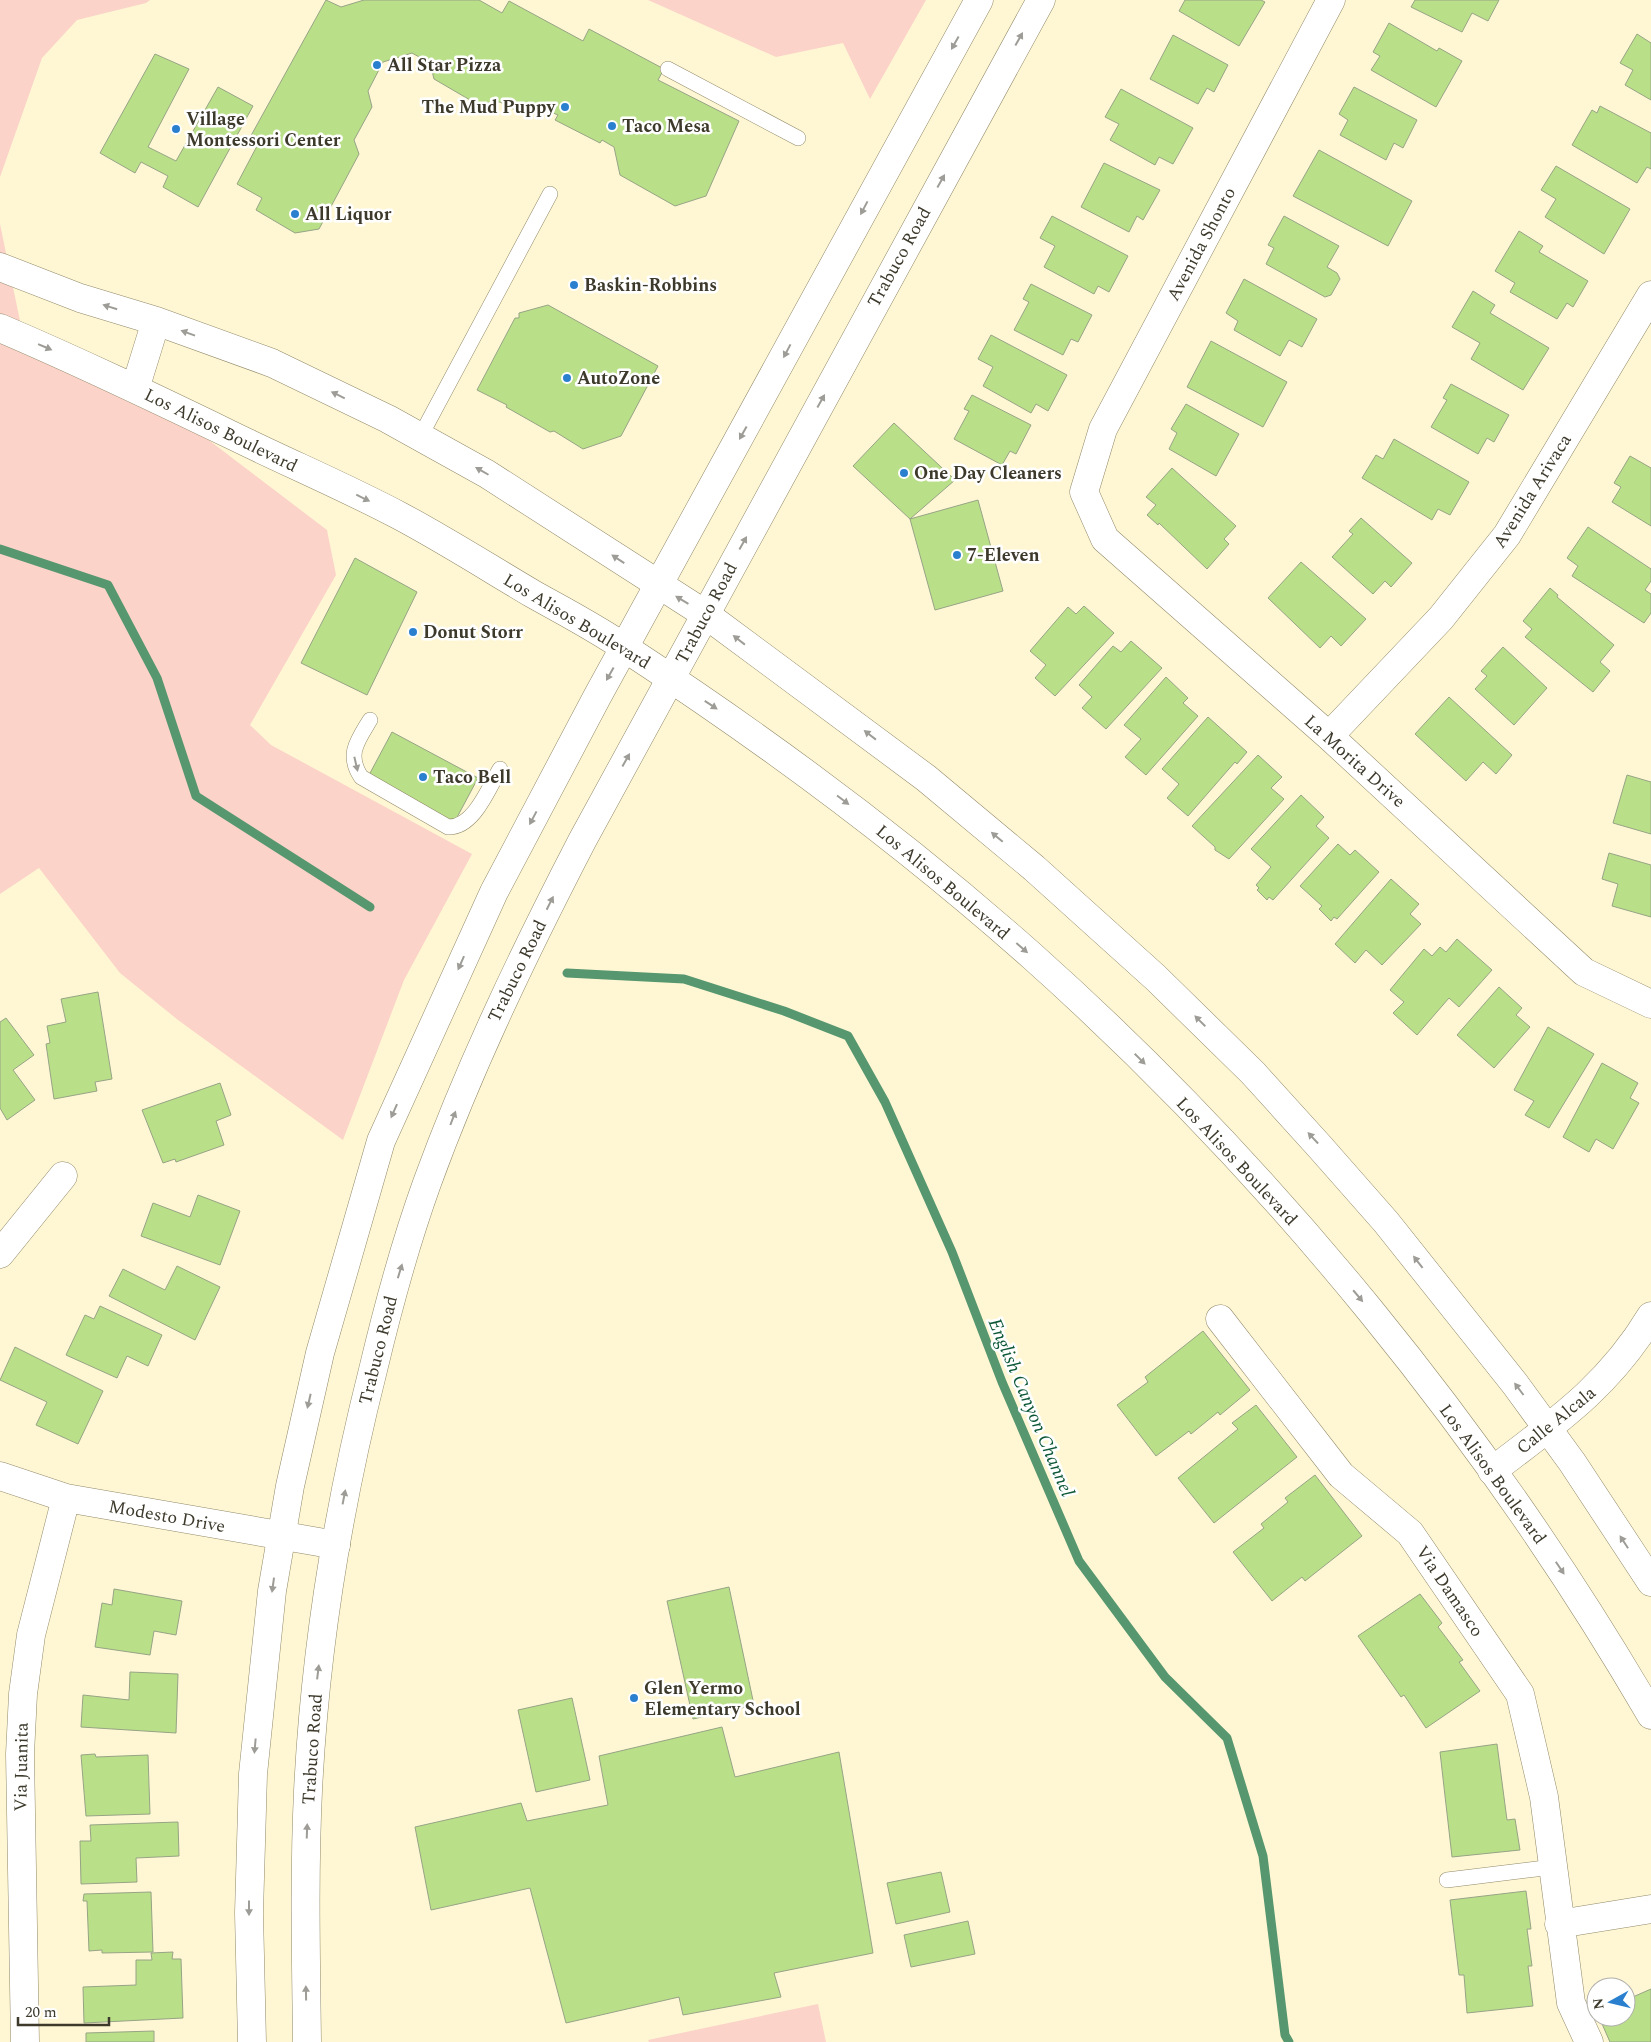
<svg xmlns="http://www.w3.org/2000/svg" width="1651" height="2042" font-family="Spectral,serif">
	<style>
		.green { fill: #fbd3c9 }
		.lines { fill: none; stroke-linecap: round; stroke-linejoin: round }
		.stream { stroke: #56976f; stroke-width: 9 }
		.building { fill: #badf89; stroke: #96a485 }
		.lane-casing { stroke: #918969; stroke-width: 16 }
		.street-casing { stroke: #918969; stroke-width: 29 }
		.secondary-casing { stroke: #918969; stroke-width: 29 }
		.primary-casing { stroke: #918969; stroke-width: 29 }
		.lane { stroke: #fff; stroke-width: 15 }
		.street { stroke: #fff; stroke-width: 28 }
		.secondary { stroke: #fff; stroke-width: 28 }
		.primary { stroke: #fff; stroke-width: 28 }
		.oneway { fill: #9e9c96 }
		.poi-dot { fill: #2a80ce; stroke: #fff; stroke-width: 2 }
		.labels { text-anchor: middle; stroke-width: 5; stroke-linejoin: round; paint-order: stroke }
		.poi-label { font-size: 18px; font-weight: bold; fill: #3d3a2c; stroke: #fff; text-anchor: start }
		.street-label { font-size: 18px; fill: #3d3a2c; stroke: #fff }
		.water-label { font-size: 19px; font-style: italic; fill: #0c5736; stroke: #fff }
	</style>
	<rect width="100%" height="100%" fill="#fff7d4"/>
	<path class="green" d="M 0,0 L 150,0 L 146,3 L 77,20 L 42,58 L 0,177 Z
		M 648,0 L 926,0 L 870,99 L 843,43 L 776,57 Z
		M 0,224 L 20,321 L 148,394 L 327,530 L 336,575 L 250,725 L 271,745 L 472,854 L 404,980 L 343,1140 L 178,1020 L 120,973 L 39,868 L 0,894 Z
		M 818,2004 L 826,2042 L 649,2042 L 648,2040 Z"/>
	<g class="lines">
		<path class="stream" d="M 0,549 L 108,585 L 157,678 L 196,796 L 370,907
			M 567,973 L 684,979 L 784,1011 L 848,1036 L 885,1102 L 952,1252 L 1002,1382 L 1079,1561 L 1165,1677 L 1227,1738 L 1263,1856 L 1285,2035 L 1289,2042"/>
	</g>
	<path class="building" d="M 326,0 L 341,7 L 364,0 L 479,0 L 502,13 L 509,1 L 583,41 L 589,29 L 664,69 L 658,80 L 739,121 L 706,196 L 675,206 L 620,175 L 614,147 L 602,140 L 600,143 L 555,120 L 558,115 L 546,110 L 526,116 L 500,102 L 484,103 L 482,107 L 434,79 L 430,63 L 412,53 L 383,62 L 368,91 L 372,107 L 354,140 L 359,154 L 319,229 L 295,233 L 256,210 L 262,198 L 237,184 L 257,146 L 248,141 Z
		M 1185,0 L 1261,0 L 1265,2 L 1239,46 L 1179,11 Z
		M 1415,0 L 1499,0 L 1488,21 L 1472,13 L 1462,32 L 1411,7 Z
		M 1389,23 L 1437,51 L 1439,48 L 1462,61 L 1436,107 L 1371,70 L 1380,56 L 1373,52 Z
		M 1637,34 L 1651,43 L 1651,100 L 1625,85 L 1633,70 L 1620,63 Z
		M 1173,35 L 1228,65 L 1214,92 L 1207,88 L 1198,104 L 1150,79 Z
		M 155,54 L 189,69 L 148,147 L 176,161 L 218,87 L 253,106 L 198,207 L 163,187 L 168,176 L 141,162 L 135,173 L 100,153 Z
		M 1354,87 L 1417,120 L 1403,148 L 1394,143 L 1386,160 L 1340,135 L 1348,120 L 1339,114 Z
		M 1121,89 L 1193,128 L 1173,164 L 1159,157 L 1155,165 L 1110,140 L 1119,124 L 1105,117 Z
		M 1600,106 L 1651,133 L 1651,169 L 1647,167 L 1637,183 L 1572,145 L 1592,110 L 1597,113 Z
		M 1319,150 L 1412,201 L 1388,246 L 1293,196 Z
		M 1104,163 L 1160,190 L 1143,220 L 1137,216 L 1129,232 L 1081,207 Z
		M 1556,166 L 1630,209 L 1604,254 L 1545,217 L 1556,199 L 1541,190 Z
		M 1052,216 L 1128,256 L 1109,292 L 1098,286 L 1094,294 L 1044,267 L 1055,246 L 1040,238 Z
		M 1284,216 L 1339,246 L 1327,267 L 1337,273 L 1340,279 L 1331,295 L 1325,297 L 1266,264 L 1274,248 L 1268,245 Z
		M 1519,231 L 1543,246 L 1539,252 L 1588,281 L 1573,307 L 1567,303 L 1557,319 L 1510,292 L 1515,283 L 1495,271 Z
		M 1244,279 L 1317,319 L 1302,347 L 1289,340 L 1280,356 L 1234,330 L 1238,321 L 1226,313 Z
		M 1031,284 L 1092,315 L 1078,342 L 1071,339 L 1063,355 L 1014,330 L 1029,302 L 1023,299 Z
		M 1473,291 L 1495,305 L 1490,313 L 1549,348 L 1523,390 L 1471,359 L 1480,343 L 1452,327 Z
		M 548,305 L 658,366 L 621,436 L 583,449 L 554,431 L 550,432 L 506,407 L 507,405 L 477,390 L 515,318 L 519,318 L 519,313 Z
		M 991,335 L 1067,375 L 1048,411 L 1036,404 L 1031,413 L 983,386 L 993,367 L 978,359 Z
		M 1211,341 L 1287,382 L 1263,427 L 1187,387 Z
		M 1451,384 L 1509,415 L 1494,442 L 1487,438 L 1478,454 L 1431,427 L 1447,400 L 1443,398 Z
		M 972,395 L 1031,425 L 1016,454 L 1010,451 L 1002,465 L 954,439 L 969,411 L 964,409 Z
		M 1186,404 L 1239,434 L 1216,476 L 1169,449 L 1177,433 L 1171,429 Z
		M 894,423 L 955,480 L 910,519 L 853,466 Z
		M 1394,439 L 1469,482 L 1450,515 L 1438,509 L 1432,520 L 1362,478 L 1376,455 L 1383,459 Z
		M 1630,456 L 1651,468 L 1651,526 L 1612,502 L 1621,487 L 1614,483 Z
		M 1172,468 L 1236,526 L 1224,539 L 1229,544 L 1207,569 L 1159,523 L 1158,525 L 1147,515 L 1156,505 L 1146,497 Z
		M 978,500 L 1003,591 L 935,610 L 910,519 Z
		M 1361,518 L 1412,563 L 1391,587 L 1385,581 L 1373,594 L 1332,557 L 1353,534 L 1349,531 Z
		M 1588,527 L 1651,569 L 1651,581 L 1645,590 L 1651,594 L 1651,613 L 1644,623 L 1572,576 L 1578,566 L 1567,558 Z
		M 355,558 L 417,592 L 367,695 L 301,663 Z
		M 1301,562 L 1366,619 L 1341,646 L 1331,636 L 1320,648 L 1268,598 Z
		M 1550,588 L 1558,595 L 1557,597 L 1614,645 L 1600,662 L 1610,671 L 1593,692 L 1525,637 L 1532,629 L 1523,621 Z
		M 1084,606 L 1114,633 L 1055,696 L 1035,678 L 1046,665 L 1030,651 L 1068,607 L 1076,614 Z
		M 1131,641 L 1162,668 L 1106,729 L 1082,708 L 1092,697 L 1079,685 L 1113,646 L 1121,652 Z
		M 1503,647 L 1547,688 L 1514,725 L 1475,689 L 1487,676 L 1481,671 Z
		M 1166,677 L 1188,698 L 1183,703 L 1198,716 L 1146,775 L 1125,757 L 1141,739 L 1124,725 Z
		M 1449,697 L 1512,755 L 1496,774 L 1483,762 L 1466,781 L 1415,734 Z
		M 1208,717 L 1247,752 L 1237,764 L 1235,762 L 1188,816 L 1167,798 L 1179,784 L 1162,769 Z
		M 392,732 L 478,778 L 454,823 L 369,775 Z
		M 1258,755 L 1282,777 L 1271,788 L 1284,799 L 1229,859 L 1215,850 L 1215,847 L 1192,826 Z
		M 1627,775 L 1651,782 L 1651,834 L 1613,823 Z
		M 1301,795 L 1324,817 L 1316,826 L 1329,838 L 1273,900 L 1269,897 L 1267,900 L 1257,890 L 1259,888 L 1256,885 L 1271,867 L 1251,849 Z
		M 1338,844 L 1350,855 L 1355,850 L 1379,872 L 1337,919 L 1334,917 L 1331,921 L 1319,909 L 1322,906 L 1300,886 Z
		M 1609,853 L 1651,865 L 1651,917 L 1612,906 L 1618,884 L 1602,879 Z
		M 1391,879 L 1419,904 L 1410,914 L 1421,924 L 1382,965 L 1366,950 L 1355,963 L 1335,944 Z
		M 1457,939 L 1492,970 L 1459,1007 L 1449,998 L 1417,1035 L 1393,1013 L 1404,1002 L 1390,990 L 1424,949 L 1432,956 L 1440,947 L 1446,952 Z
		M 1499,987 L 1522,1008 L 1516,1015 L 1530,1027 L 1494,1068 L 1457,1035 Z
		M 98,992 L 112,1079 L 95,1082 L 97,1091 L 54,1099 L 46,1044 L 50,1043 L 47,1026 L 66,1022 L 61,999 Z
		M 6,1018 L 34,1055 L 13,1070 L 35,1100 L 7,1120 L 0,1108 L 0,1022 Z
		M 1548,1027 L 1594,1054 L 1549,1128 L 1525,1115 L 1534,1101 L 1514,1090 Z
		M 1602,1063 L 1638,1083 L 1630,1098 L 1639,1103 L 1613,1149 L 1596,1139 L 1589,1152 L 1563,1137 Z
		M 220,1083 L 231,1115 L 216,1121 L 224,1145 L 176,1162 L 175,1159 L 163,1163 L 142,1110 Z
		M 198,1195 L 240,1211 L 220,1265 L 141,1236 L 153,1203 L 190,1217 Z
		M 177,1266 L 220,1287 L 195,1340 L 109,1296 L 123,1269 L 165,1290 Z
		M 100,1306 L 162,1335 L 148,1366 L 127,1356 L 117,1378 L 66,1355 L 85,1315 L 94,1319 Z
		M 1203,1331 L 1250,1390 L 1220,1415 L 1218,1412 L 1191,1434 L 1189,1431 L 1156,1456 L 1117,1405 L 1148,1382 L 1145,1377 Z
		M 15,1347 L 103,1391 L 78,1444 L 36,1425 L 47,1402 L 0,1380 Z
		M 1256,1405 L 1297,1457 L 1214,1523 L 1178,1478 L 1238,1429 L 1232,1423 Z
		M 1315,1475 L 1362,1536 L 1305,1581 L 1302,1577 L 1272,1601 L 1233,1552 L 1264,1528 L 1261,1524 L 1288,1502 L 1285,1498 Z
		M 729,1587 L 754,1705 L 693,1719 L 667,1601 Z
		M 114,1589 L 182,1601 L 176,1635 L 154,1631 L 150,1655 L 95,1647 L 102,1603 L 112,1605 Z
		M 1420,1594 L 1442,1623 L 1438,1627 L 1463,1660 L 1459,1662 L 1480,1691 L 1426,1728 L 1404,1695 L 1401,1697 L 1358,1636 Z
		M 130,1672 L 178,1674 L 176,1733 L 81,1727 L 83,1695 L 129,1700 Z
		M 572,1698 L 590,1780 L 536,1792 L 518,1710 Z
		M 722,1727 L 735,1777 L 839,1752 L 873,1953 L 774,1973 L 781,1997 L 683,2015 L 679,1997 L 566,2023 L 530,1888 L 431,1910 L 415,1827 L 521,1803 L 527,1821 L 608,1805 L 599,1756 Z
		M 1497,1744 L 1507,1820 L 1515,1819 L 1520,1850 L 1452,1857 L 1440,1752 Z
		M 95,1754 L 96,1757 L 148,1755 L 150,1814 L 86,1816 L 81,1755 Z
		M 178,1822 L 179,1856 L 136,1858 L 137,1882 L 81,1884 L 80,1841 L 91,1841 L 90,1825 Z
		M 941,1872 L 950,1912 L 896,1924 L 887,1883 Z
		M 1526,1891 L 1531,1929 L 1527,1929 L 1532,1966 L 1528,1966 L 1533,2006 L 1467,2013 L 1464,1975 L 1459,1975 L 1450,1900 Z
		M 151,1892 L 153,1952 L 102,1953 L 102,1950 L 89,1951 L 87,1901 L 83,1901 L 84,1894 Z
		M 968,1921 L 975,1954 L 911,1967 L 904,1935 Z
		M 173,1952 L 172,1959 L 181,1959 L 183,2018 L 84,2023 L 83,1987 L 136,1985 L 136,1960 L 152,1960 L 151,1953 Z
		M 1651,1989 L 1651,2042 L 1610,2042 L 1599,2017 L 1626,2017 L 1626,2000 Z
		M 154,2031 L 154,2042 L 86,2042 L 86,2033 Z"/>
	<g class="lines">
		<g class="lane-casing">
			<path id="lane" d="M 668,69 L 798,138
				M 420,437 L 550,194
				M 370,720 C 358,740 346,754 361,777 L 448,827 C 474,828 489,787 500,769
				M 1447,1880 L 1553,1867"/>
		</g>
		<g class="street-casing">
			<path id="street" d="M 1331,0 L 1103,429 L 1084,492 L 1105,539 L 1329,736 L 1584,972 L 1651,1004
				M 1329,736 L 1441,618 L 1507,535 L 1651,295
				M 0,1254 L 63,1176
				M 1220,1319 L 1341,1475 L 1410,1533 L 1520,1694 L 1544,1797 L 1571,2003 L 1589,2042
				M 1492,1471 C 1556,1422 1609,1386 1651,1316
				M 0,1476 L 66,1498 L 336,1545
				M 1559,1924 L 1651,1909
				M 25,2042 L 20,1754 L 23,1694 L 31,1635 L 66,1498"/>
		</g>
		<g class="secondary-casing">
			<path id="secondary" d="M 0,267 L 80,298 L 156,321 L 272,363 L 388,419 L 487,474 L 705,614 L 926,778 L 1034,868 L 1156,978 L 1253,1073 L 1320,1147 L 1386,1222 L 1515,1384 L 1572,1462 L 1651,1582
				M 0,328 C 85,364 167,404 250,444 C 300,468 351,490 400,516 C 445,540 489,568 533,594 C 565,612 598,629 628,650 C 770,743 906,844 1032,956 C 1274,1172 1488,1435 1651,1715
				M 135,389 L 156,321"/>
		</g>
		<g class="primary-casing">
			<path id="primary" d="M 252,2042 L 249,1913 L 253,1774 L 272,1591 L 290,1486 L 320,1353 L 381,1141 L 494,892 L 597,697 L 979,0
				M 307,2042 C 306,1958 304,1875 308,1791 C 315,1649 338,1508 373,1370 C 388,1307 405,1244 427,1183 C 470,1065 524,953 582,841 L 1041,0"/>
		</g>
		<use href="#lane" class="lane"/>
		<use href="#street" class="street"/>
		<use href="#secondary" class="secondary"/>
		<use href="#primary" class="primary"/>
	</g>
	<defs><path id="oneway-solid" d="M-6-.8H1V-3.2L6.5 0L1 3.2V.8H-6Z" transform="scale(1.25)"/></defs>
	<g class="oneway">
		<use href="#oneway-solid" transform="translate(1019 39) rotate(-61)"/>
		<use href="#oneway-solid" transform="translate(955 43) rotate(119)"/>
		<use href="#oneway-solid" transform="translate(941 181) rotate(-61)"/>
		<use href="#oneway-solid" transform="translate(864 208) rotate(118)"/>
		<use href="#oneway-solid" transform="translate(110 307) rotate(-163)"/>
		<use href="#oneway-solid" transform="translate(188 333) rotate(-160)"/>
		<use href="#oneway-solid" transform="translate(45 347) rotate(23)"/>
		<use href="#oneway-solid" transform="translate(787 351) rotate(118)"/>
		<use href="#oneway-solid" transform="translate(338 395) rotate(-154)"/>
		<use href="#oneway-solid" transform="translate(821 401) rotate(-61)"/>
		<use href="#oneway-solid" transform="translate(743 433) rotate(119)"/>
		<use href="#oneway-solid" transform="translate(482 471) rotate(-150)"/>
		<use href="#oneway-solid" transform="translate(363 498) rotate(26)"/>
		<use href="#oneway-solid" transform="translate(743 543) rotate(-61)"/>
		<use href="#oneway-solid" transform="translate(618 559) rotate(-147)"/>
		<use href="#oneway-solid" transform="translate(682 600) rotate(-149)"/>
		<use href="#oneway-solid" transform="translate(739 640) rotate(-142)"/>
		<use href="#oneway-solid" transform="translate(610 674) rotate(119)"/>
		<use href="#oneway-solid" transform="translate(711 705) rotate(33)"/>
		<use href="#oneway-solid" transform="translate(870 735) rotate(-142)"/>
		<use href="#oneway-solid" transform="translate(626 760) rotate(-61)"/>
		<use href="#oneway-solid" transform="translate(356 764) rotate(77)"/>
		<use href="#oneway-solid" transform="translate(843 800) rotate(37)"/>
		<use href="#oneway-solid" transform="translate(533 818) rotate(118)"/>
		<use href="#oneway-solid" transform="translate(997 837) rotate(-140)"/>
		<use href="#oneway-solid" transform="translate(550 903) rotate(-63)"/>
		<use href="#oneway-solid" transform="translate(1022 948) rotate(41)"/>
		<use href="#oneway-solid" transform="translate(461 963) rotate(114)"/>
		<use href="#oneway-solid" transform="translate(1200 1021) rotate(-135)"/>
		<use href="#oneway-solid" transform="translate(1140 1059) rotate(45)"/>
		<use href="#oneway-solid" transform="translate(394 1111) rotate(114)"/>
		<use href="#oneway-solid" transform="translate(453 1118) rotate(-69)"/>
		<use href="#oneway-solid" transform="translate(1313 1138) rotate(-133)"/>
		<use href="#oneway-solid" transform="translate(1418 1262) rotate(-128)"/>
		<use href="#oneway-solid" transform="translate(400 1271) rotate(-73)"/>
		<use href="#oneway-solid" transform="translate(1358 1296) rotate(50)"/>
		<use href="#oneway-solid" transform="translate(1519 1389) rotate(-127)"/>
		<use href="#oneway-solid" transform="translate(309 1401) rotate(103)"/>
		<use href="#oneway-solid" transform="translate(344 1497) rotate(-79)"/>
		<use href="#oneway-solid" transform="translate(1624 1542) rotate(-123)"/>
		<use href="#oneway-solid" transform="translate(1560 1568) rotate(56)"/>
		<use href="#oneway-solid" transform="translate(273 1585) rotate(98)"/>
		<use href="#oneway-solid" transform="translate(318 1672) rotate(-83)"/>
		<use href="#oneway-solid" transform="translate(255 1746) rotate(95)"/>
		<use href="#oneway-solid" transform="translate(307 1831) rotate(-88)"/>
		<use href="#oneway-solid" transform="translate(249 1908) rotate(90)"/>
		<use href="#oneway-solid" transform="translate(306 1993) rotate(-91)"/>
	</g>
	<g class="poi-dot">
		<circle cx="377" cy="65" r="5"/>
		<circle cx="565" cy="107" r="5"/>
		<circle cx="612" cy="126" r="5"/>
		<circle cx="176" cy="129" r="5"/>
		<circle cx="295" cy="214" r="5"/>
		<circle cx="574" cy="285" r="5"/>
		<circle cx="567" cy="378" r="5"/>
		<circle cx="904" cy="473" r="5"/>
		<circle cx="957" cy="555" r="5"/>
		<circle cx="413" cy="632" r="5"/>
		<circle cx="423" cy="777" r="5"/>
		<circle cx="634" cy="1698" r="5"/>
	</g>
	<g class="labels">
		<g class="poi-label">
			<text x="387" y="71">All Star Pizza</text>
			<text x="555" y="113" text-anchor="end">The Mud Puppy</text>
			<text x="186" y="125">Village<tspan x="186" dy="21">Montessori Center</tspan></text>
			<text x="622" y="132">Taco Mesa</text>
			<text x="305" y="220">All Liquor</text>
			<text x="584" y="291">Baskin-Robbins</text>
			<text x="577" y="384">AutoZone</text>
			<text x="914" y="479">One Day Cleaners</text>
			<text x="967" y="561">7-Eleven</text>
			<text x="423" y="638">Donut Storr</text>
			<text x="433" y="783">Taco Bell</text>
			<text x="644" y="1694">Glen Yermo<tspan x="644" dy="21">Elementary School</tspan></text>
		</g>
		<g class="street-label">
			<text transform="translate(1201 244) rotate(-62)" y="6">Avenida Shonto</text>
			<text transform="translate(899 257) rotate(-61)" y="6">Trabuco Road</text>
			<text transform="translate(221 430) rotate(26)" y="6">Los Alisos Boulevard</text>
			<text transform="translate(1532 491) rotate(-58)" y="6">Avenida Arivaca</text>
			<text transform="translate(706 613) rotate(-62)" y="6">Trabuco Road</text>
			<text transform="translate(577 621) rotate(31)" y="6">Los Alisos Boulevard</text>
			<text transform="translate(1355 761) rotate(42)" y="6">La Morita Drive</text>
			<text transform="translate(943 882) rotate(40)" y="6">Los Alisos Boulevard</text>
			<text transform="translate(517 971) rotate(-64)" y="6">Trabuco Road</text>
			<text transform="translate(1237 1161) rotate(47)" y="6">Los Alisos Boulevard</text>
			<text transform="translate(378 1350) rotate(-76)" y="6">Trabuco Road</text>
			<text transform="translate(1556 1420) rotate(-39)" y="6">Calle Alcala</text>
			<text transform="translate(1493 1474) rotate(54)" y="6">Los Alisos Boulevard</text>
			<text transform="translate(167 1516) rotate(10)" y="6">Modesto Drive</text>
			<text transform="translate(1450 1591) rotate(56)" y="6">Via Damasco</text>
			<text transform="translate(312 1749) rotate(-86)" y="6">Trabuco Road</text>
			<text transform="translate(21 1767) rotate(-89)" y="6">Via Juanita</text>
		</g>
		<g class="water-label">
			<text transform="translate(1032 1407) rotate(67)" y="7">English Canyon Channel</text>
		</g>
	</g>
	<g transform="translate(1611 2002) rotate(262)"><circle r="24" fill="#ffffff" stroke="#b1b0ab"/>
	<path d="M0-4L9 19L0 12L-9 19Z" fill="#2a80ce"/>
	<text y="-8" font-size="14" font-weight="bold" text-anchor="middle" fill="#3d3a2c">N</text>
	</g>
	<path d="M18 2017v8h91v-8" fill="none" stroke="#3d3a2c" stroke-width="2.5"/>
	<text x="25" y="2017" font-size="15" fill="#3d3a2c" stroke="#ffffff" stroke-width="4" paint-order="stroke">20 m</text>
</svg>
